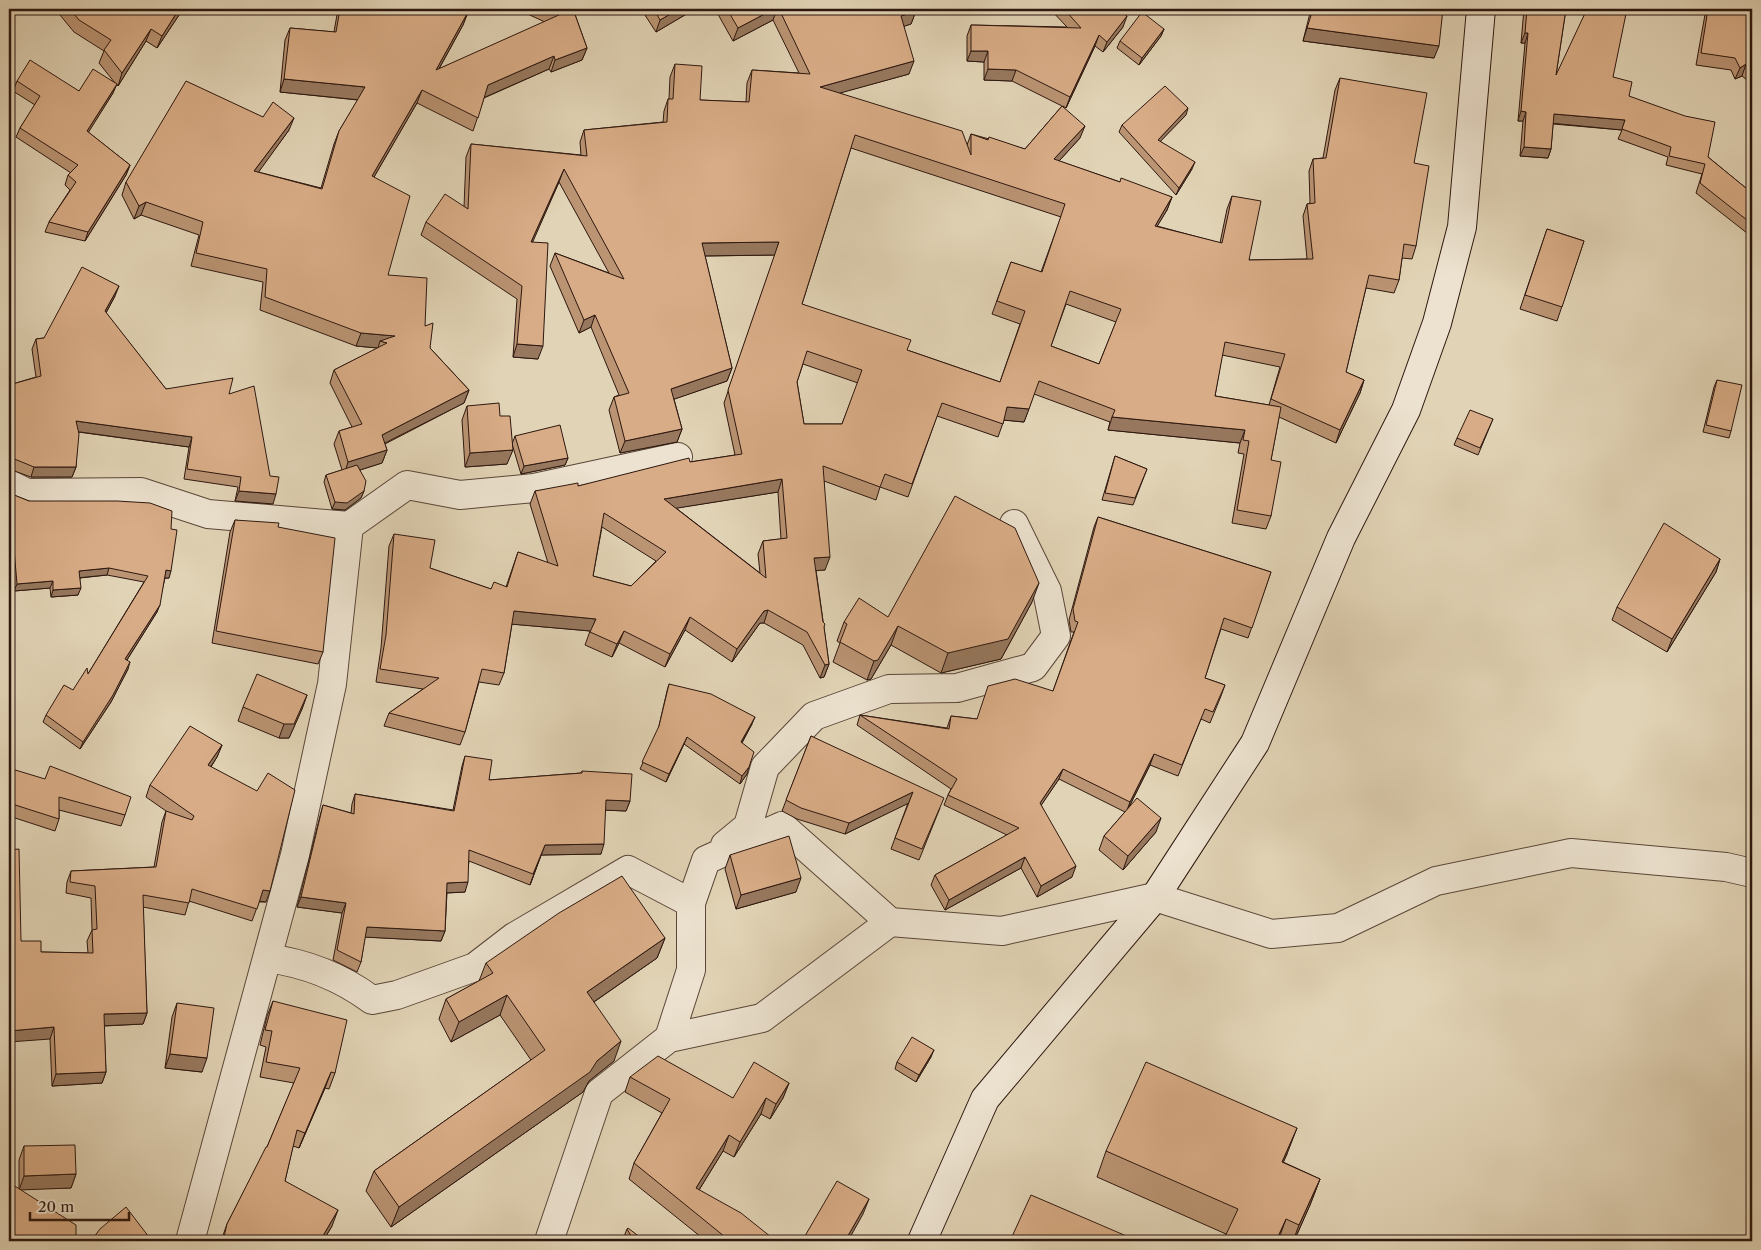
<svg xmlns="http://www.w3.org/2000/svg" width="1761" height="1250" font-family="'Libre Caslon Text',serif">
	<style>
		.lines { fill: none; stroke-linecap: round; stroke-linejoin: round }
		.street-casing { stroke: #5a4638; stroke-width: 30 }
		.secondary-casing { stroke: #2d170f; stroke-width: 30 }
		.street { stroke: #ece2cf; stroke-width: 28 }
		.secondary { stroke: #ece2cf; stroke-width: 28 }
		.wall { fill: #ba9473; stroke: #2d170f; fill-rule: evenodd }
		.shaded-wall { fill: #97785e; stroke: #2d170f }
		.building { fill: #d8ac86; stroke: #2d170f; fill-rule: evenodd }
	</style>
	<rect width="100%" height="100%" fill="#e1d3b5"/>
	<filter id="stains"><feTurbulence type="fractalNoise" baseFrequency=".004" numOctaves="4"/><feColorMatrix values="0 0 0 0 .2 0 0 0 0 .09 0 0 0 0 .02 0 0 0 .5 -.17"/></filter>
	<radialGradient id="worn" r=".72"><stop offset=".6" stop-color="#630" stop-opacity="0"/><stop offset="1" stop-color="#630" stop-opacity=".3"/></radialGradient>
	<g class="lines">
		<g class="street-casing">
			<path id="street" d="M 9,484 L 27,493 L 141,492 L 208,514 L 349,526
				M 725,845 L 748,826 L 765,767 L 814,716 L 889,689 L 957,688 L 1033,667 L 1056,636 L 1047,591 L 1014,524
				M 267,958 C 305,963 341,977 372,1000 L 397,995 L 475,967 L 514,937 L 628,870 L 691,903 L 706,860 L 782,826 L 890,922 L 1002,931 L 1155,897 L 1271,934 L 1338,928 L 1436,881 L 1571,853 L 1726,867 L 1752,873
				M 669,1038 L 691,970 L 691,903
				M 190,1241 L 295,855 L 332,684 L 349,526 L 407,485 L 460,495 L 534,488 L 678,457
				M 549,1241 L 599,1093 L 669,1038 L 762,1018 L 890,922"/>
		</g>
		<g class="secondary-casing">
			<path id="secondary" d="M 922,1241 L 985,1099 L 1155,897 L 1255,743 L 1341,538 L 1406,410 L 1437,323 L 1462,227 L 1481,9"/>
		</g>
		<use href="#street" class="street"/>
		<use href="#secondary" class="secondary"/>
	</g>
	<path class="wall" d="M 55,9 L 183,9 L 157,48 L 146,41 L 118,86 L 116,84 L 113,93 L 88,132 L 130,165 L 126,175 L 85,241 L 45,232 L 49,222 L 70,190 L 65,185 L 68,175 L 71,173 L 16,137 L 20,128 L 35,105 L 13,91 L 17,81 L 79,91 L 115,83 L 99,63 L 104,51 L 74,32 Z
		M 338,9 L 447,9 L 468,12 L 463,25 L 439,69 L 545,22 L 521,11 L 522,9 L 573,9 L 587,48 L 582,60 L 551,72 L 549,69 L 484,98 L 473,131 L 417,103 L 374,177 L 388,275 L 425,326 L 430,348 L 469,390 L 464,403 L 385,444 L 387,450 L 382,463 L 360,470 L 364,491 L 361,498 L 345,510 L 332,509 L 324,482 L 326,475 L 342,470 L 334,444 L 339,431 L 352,427 L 330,383 L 334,370 L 378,348 L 356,346 L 260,310 L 263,282 L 191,266 L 199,235 L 141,215 L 134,219 L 122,195 L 126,182 L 289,130 L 258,172 L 321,188 L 334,144 L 339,131 L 358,100 L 280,92 L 285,40 L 290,28 L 334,32 Z
		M 641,9 L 695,9 L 656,32 Z
		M 715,9 L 921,9 L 916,11 L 911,24 L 904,26 L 909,74 L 839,93 L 967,145 L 971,134 L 1025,149 L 1062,106 L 1012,81 L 984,80 L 984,62 L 967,61 L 967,36 L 971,25 L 1067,27 L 1050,9 L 1118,9 L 1123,27 L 1103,52 L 1095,46 L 1066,108 L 1063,106 L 1080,138 L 1059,161 L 1120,182 L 1172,197 L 1167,210 L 1157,226 L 1220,243 L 1227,209 L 1232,196 L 1249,260 L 1307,259 L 1303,216 L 1307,204 L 1310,203 L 1309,171 L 1313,159 L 1323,158 L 1335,90 L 1340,78 L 1414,163 L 1416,246 L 1412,259 L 1402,258 L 1399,280 L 1394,293 L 1366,288 L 1346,372 L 1364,380 L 1360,393 L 1336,443 L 1279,417 L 1271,460 L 1271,516 L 1266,529 L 1232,523 L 1244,454 L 1238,453 L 1240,443 L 1108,430 L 1110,422 L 1034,394 L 1024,422 L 1004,420 L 998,437 L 937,416 L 908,497 L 880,487 L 876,500 L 824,481 L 825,570 L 816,570 L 829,664 L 824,677 L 820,678 L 803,645 L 764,623 L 760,623 L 732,662 L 685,630 L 665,667 L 619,643 L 612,657 L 585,645 L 590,631 L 512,624 L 504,673 L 499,685 L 479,682 L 465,732 L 460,745 L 384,726 L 389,713 L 423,689 L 376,682 L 381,648 L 389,546 L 394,534 L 430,568 L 491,589 L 506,587 L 518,552 L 548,563 L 530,504 L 535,491 L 578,486 L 690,462 L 735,455 L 724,403 L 775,255 L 705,256 L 732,368 L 727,381 L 674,399 L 682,429 L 677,442 L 620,453 L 609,410 L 614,397 L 619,395 L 591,327 L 579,333 L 550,266 L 555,253 L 609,273 L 559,182 L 532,242 L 538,359 L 513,357 L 517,299 L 421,235 L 426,222 L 464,207 L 466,157 L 471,144 L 581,155 L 580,142 L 584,130 L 663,122 L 664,111 L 668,99 L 669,99 L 670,77 L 675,64 L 700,100 L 746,102 L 747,83 L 752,70 L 799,73 L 773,20 L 733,41 ZM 851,148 L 1061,217 L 1041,272 L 1011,262 L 992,314 L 1020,324 L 1000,382 L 907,350 L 802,304 ZM 1066,304 L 1116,322 L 1099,364 L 1051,346 ZM 1222,355 L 1280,367 L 1269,405 L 1215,396 ZM 803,364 L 858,383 L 842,424 L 804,424 L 797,382 ZM 778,492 L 781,539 L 763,541 L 758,554 L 760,573 L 676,508 ZM 602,527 L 656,561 L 631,586 L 593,576 Z
		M 1311,9 L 1443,9 L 1434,58 L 1303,41 Z
		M 1524,9 L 1566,9 L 1556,75 L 1613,77 L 1629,96 L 1708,157 L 1752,193 L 1752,237 L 1696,193 L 1702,174 L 1666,165 L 1668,157 L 1618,139 L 1622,130 L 1553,124 L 1551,149 L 1548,158 L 1520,156 L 1523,121 L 1518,121 L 1525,43 L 1521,43 Z
		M 1706,9 L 1737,9 L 1752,14 L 1752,84 L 1742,76 L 1735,79 L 1731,70 L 1696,65 Z
		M 1164,29 L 1161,36 L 1139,65 L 1117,48 L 1120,41 Z
		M 1186,115 L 1160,141 L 1192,169 L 1176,195 L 1119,132 L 1122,125 Z
		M 1547,229 L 1584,241 L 1557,321 L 1520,309 Z
		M 115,296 L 106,313 L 166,389 L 229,394 L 273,504 L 235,501 L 238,487 L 184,479 L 189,447 L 78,432 L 76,467 L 72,477 L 31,477 L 9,469 L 9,385 L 36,377 L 32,349 L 36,339 L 44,338 Z
		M 1717,380 L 1731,431 L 1729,438 L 1703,432 L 1714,387 Z
		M 467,406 L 500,416 L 507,464 L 465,467 L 462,420 Z
		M 1493,419 L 1478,455 L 1454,445 L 1457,438 Z
		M 515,436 L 568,458 L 565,465 L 521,474 L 512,444 Z
		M 1115,456 L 1147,469 L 1133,505 L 1102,500 Z
		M 9,493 L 29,501 L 171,529 L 169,578 L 165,578 L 157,612 L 127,660 L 128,669 L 111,702 L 80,749 L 43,722 L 46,715 L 73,690 L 88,674 L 144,582 L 107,575 L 80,578 L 78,595 L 51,597 L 50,588 L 14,591 L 10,533 L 9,533 Z
		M 1098,517 L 1271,572 L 1248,638 L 1221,629 L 1205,678 L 1225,685 L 1221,696 L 1210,723 L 1201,719 L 1178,776 L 1150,765 L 1128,809 L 1156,832 L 1123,870 L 1099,850 L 1104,836 L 1125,812 L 1059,779 L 1041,805 L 1072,877 L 1037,897 L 1021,868 L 945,910 L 931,885 L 935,875 L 1007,835 L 944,805 L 948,795 L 951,789 L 857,725 L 860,715 L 947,728 L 951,716 L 977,719 L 1053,691 L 1074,632 L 1071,632 L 1069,620 L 1094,527 Z
		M 235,520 L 278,527 L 323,652 L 318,664 L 212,643 L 230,532 Z
		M 1720,559 L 1716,572 L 1667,652 L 1612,620 L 1617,607 Z
		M 1032,602 L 1001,659 L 941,673 L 891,645 L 871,679 L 867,680 L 833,662 L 840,643 L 837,641 L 844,622 Z
		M 669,684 L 752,724 L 742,743 L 747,774 L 740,784 L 684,744 L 666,782 L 640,769 L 658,730 L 667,691 Z
		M 307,695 L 302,709 L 289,738 L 279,738 L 238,721 L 243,707 Z
		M 811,736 L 940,808 L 919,860 L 891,849 L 908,803 L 845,834 L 797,819 L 782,811 Z
		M 222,745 L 217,757 L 211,767 L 266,902 L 259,902 L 252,921 L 189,901 L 185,915 L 143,907 L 147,1013 L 143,1024 L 104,1026 L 106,1072 L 102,1083 L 52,1086 L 50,1039 L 21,941 L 41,952 L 88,953 L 87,941 L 92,930 L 91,898 L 66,893 L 67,882 L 71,871 L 154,867 L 162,822 L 166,811 L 146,797 L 150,785 Z
		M 465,756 L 489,780 L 581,773 L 582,771 L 630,801 L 626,811 L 605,810 L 601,854 L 541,855 L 530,885 L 469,861 L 465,892 L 447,893 L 445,931 L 441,941 L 365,937 L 361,962 L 357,972 L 333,960 L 342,913 L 297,907 L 320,816 L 323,805 L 351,813 L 352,804 L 355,794 L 453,810 L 462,766 Z
		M 9,775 L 125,815 L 121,826 L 59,810 L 59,819 L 55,831 L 9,816 Z
		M 730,855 L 796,892 L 736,909 L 725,869 Z
		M 665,938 L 657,958 L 594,1002 L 614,1061 L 589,1081 L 583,1092 L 391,1227 L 366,1191 L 374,1171 L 531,1060 L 500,1015 L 451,1042 L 439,1019 L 446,999 L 479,981 L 486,963 Z
		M 273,1001 L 335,1073 L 329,1089 L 325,1088 L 299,1148 L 293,1146 L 285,1181 L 332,1226 L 323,1241 L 221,1241 L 227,1224 L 267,1147 L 294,1083 L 260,1077 L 266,1047 L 260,1045 L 267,1016 Z
		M 177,1003 L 202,1072 L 165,1068 L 172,1017 Z
		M 931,1057 L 916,1082 L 895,1069 L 897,1062 Z
		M 630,1077 L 733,1098 L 789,1083 L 783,1098 L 770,1119 L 761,1114 L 734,1157 L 723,1151 L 699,1190 L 776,1241 L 706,1241 L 629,1179 L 634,1163 L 662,1113 L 625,1092 Z
		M 24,1146 L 76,1174 L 71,1188 L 19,1189 L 19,1160 Z
		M 1106,1151 L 1287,1154 L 1283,1162 L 1320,1179 L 1310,1205 L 1294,1241 L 1223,1241 L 1226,1234 L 1097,1177 Z
		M 627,1229 L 645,1241 L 625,1241 L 623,1239 Z"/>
	<path class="shaded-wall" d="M 179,9 L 183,9 L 157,48 L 162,36 Z
		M 679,9 L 695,9 L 656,32 L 660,20 Z
		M 774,9 L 777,9 L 773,20 L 733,41 L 738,28 Z
		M 916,11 L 911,24 L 896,29 L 901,16 Z
		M 468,12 L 463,25 L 431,83 L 436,70 Z
		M 1127,16 L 1123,27 L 1103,52 L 1107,42 Z
		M 1307,28 L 1439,46 L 1434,58 L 1303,41 Z
		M 151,29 L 146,41 L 118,86 L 122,73 Z
		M 1164,29 L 1161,36 L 1139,65 L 1142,58 Z
		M 1525,33 L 1528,33 L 1525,43 L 1521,43 Z
		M 1099,35 L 1095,46 L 1066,108 L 1070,97 Z
		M 587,48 L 582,60 L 551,72 L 555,60 Z
		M 971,51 L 988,51 L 984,62 L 967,61 Z
		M 554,56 L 549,69 L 483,98 L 488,85 Z
		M 914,61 L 909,74 L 815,100 L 820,87 Z
		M 1746,64 L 1742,76 L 1735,79 L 1740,68 Z
		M 988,69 L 1016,70 L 1012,81 L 984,80 Z
		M 284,79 L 365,87 L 360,100 L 280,92 Z
		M 117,84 L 113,93 L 83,141 L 87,131 Z
		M 422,90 L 417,103 L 367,189 L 372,176 Z
		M 1188,108 L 1186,115 L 1155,147 L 1158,140 Z
		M 1521,111 L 1526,112 L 1523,121 L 1518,121 Z
		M 1554,114 L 1625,120 L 1622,130 L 1550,123 Z
		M 294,118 L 289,130 L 250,184 L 254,171 Z
		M 1085,126 L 1080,138 L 1049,172 L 1054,159 Z
		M 1524,147 L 1551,149 L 1548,158 L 1520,156 Z
		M 1195,162 L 1192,169 L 1176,195 L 1179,188 Z
		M 130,165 L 126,175 L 85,241 L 88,232 Z
		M 564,169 L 559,182 L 527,255 L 531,242 Z
		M 1172,197 L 1167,210 L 1150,238 L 1155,226 Z
		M 146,202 L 141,215 L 134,219 L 139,206 Z
		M 779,242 L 775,255 L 698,256 L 702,243 Z
		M 119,286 L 115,296 L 101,322 L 105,311 Z
		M 595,315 L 591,327 L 579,333 L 584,320 Z
		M 361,333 L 395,336 L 387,343 L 380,341 L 378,348 L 356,346 Z
		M 517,344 L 543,346 L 538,359 L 513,357 Z
		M 732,368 L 727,381 L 666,402 L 671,389 Z
		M 1364,380 L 1360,393 L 1336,443 L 1340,430 Z
		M 469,390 L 464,403 L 377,447 L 382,435 Z
		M 1007,407 L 1029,409 L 1024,422 L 1003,420 Z
		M 1112,417 L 1245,430 L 1240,443 L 1108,430 Z
		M 76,421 L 192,437 L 189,447 L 73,431 Z
		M 682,429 L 677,442 L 620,453 L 625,441 Z
		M 387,450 L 382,463 L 344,475 L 348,462 Z
		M 513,450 L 507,464 L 465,467 L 470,453 Z
		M 12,458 L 9,468 L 9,460 Z
		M 568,458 L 565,465 L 521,474 L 524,466 Z
		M 34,467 L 76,467 L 72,477 L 31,477 Z
		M 782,479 L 778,492 L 659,511 L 664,499 Z
		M 239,491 L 276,494 L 273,504 L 235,501 Z
		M 364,491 L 361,498 L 345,510 L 332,509 L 335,502 Z
		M 9,526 L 12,526 L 10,533 L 9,533 Z
		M 830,557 L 825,570 L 809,571 L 814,558 Z
		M 1720,559 L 1716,572 L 1667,652 L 1672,639 Z
		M 109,568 L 107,575 L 77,578 L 79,571 Z
		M 166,570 L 171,571 L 169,578 L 164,578 Z
		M 53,581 L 50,588 L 14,591 L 17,584 Z
		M 1039,583 L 1032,602 L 1001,659 L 941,673 L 948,653 Z
		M 81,588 L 78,595 L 51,597 L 53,590 Z
		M 160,605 L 157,612 L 123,666 L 125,659 Z
		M 768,610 L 764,623 L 760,623 L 732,662 L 737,649 L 764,611 Z
		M 514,611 L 596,619 L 591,631 L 510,624 Z
		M 690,617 L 685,630 L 665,667 L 670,654 Z
		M 898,626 L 891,645 L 871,679 L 867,680 L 874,661 Z
		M 624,631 L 619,643 L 612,657 L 617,644 Z
		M 130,662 L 128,669 L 111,702 L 80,749 L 83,742 Z
		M 829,664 L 824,677 L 820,678 L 825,665 Z
		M 307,695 L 302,709 L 289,738 L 279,738 L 284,724 Z
		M 755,717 L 752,724 L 738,749 L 741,742 Z
		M 687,737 L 684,744 L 666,782 L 669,774 Z
		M 222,745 L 217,757 L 204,777 L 208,765 Z
		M 1154,754 L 1150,765 L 1126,813 L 1130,802 Z
		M 749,767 L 747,774 L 740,784 L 742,776 Z
		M 1063,769 L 1059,779 L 1036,813 L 1040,803 Z
		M 913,792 L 909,803 L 845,834 L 849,823 Z
		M 606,800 L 630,801 L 626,811 L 602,810 Z
		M 1161,818 L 1156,832 L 1123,870 L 1128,856 Z
		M 604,844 L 601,854 L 541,855 L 530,885 L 545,845 Z
		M 1025,857 L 1021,868 L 945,910 L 949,900 Z
		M 1076,866 L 1072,877 L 1037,897 L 1041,886 Z
		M 801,878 L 796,892 L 736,909 L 741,895 Z
		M 468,882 L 465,892 L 444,893 L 447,883 Z
		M 263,890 L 270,891 L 266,902 L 259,901 Z
		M 301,897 L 346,903 L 342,913 L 297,907 Z
		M 367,927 L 445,931 L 441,941 L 363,937 Z
		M 665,938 L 657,958 L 579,1012 L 587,992 Z
		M 507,995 L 500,1015 L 451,1042 L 459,1022 Z
		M 147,1013 L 143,1024 L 100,1026 L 104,1014 Z
		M 54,1027 L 50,1039 L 9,1042 L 9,1031 Z
		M 621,1041 L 614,1061 L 589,1081 L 583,1092 L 391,1227 L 399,1207 L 597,1061 Z
		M 934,1050 L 931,1057 L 916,1082 L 919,1075 Z
		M 170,1054 L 207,1058 L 202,1072 L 165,1068 Z
		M 106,1072 L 102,1083 L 52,1086 L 56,1074 Z
		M 331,1072 L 325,1088 L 299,1148 L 305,1133 Z
		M 789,1083 L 783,1098 L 770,1119 L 776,1104 Z
		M 766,1098 L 761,1114 L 734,1157 L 740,1142 Z
		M 1297,1128 L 1287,1154 L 1272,1188 L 1282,1162 Z
		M 729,1135 L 723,1151 L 691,1203 L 696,1188 Z
		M 76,1174 L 71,1188 L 19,1190 L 24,1176 Z
		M 1320,1179 L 1310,1205 L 1294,1241 L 1293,1241 L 1299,1225 Z
		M 869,1199 L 863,1214 L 848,1241 L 845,1241 Z
		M 338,1210 L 332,1226 L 323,1241 L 320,1241 Z
		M 1286,1219 L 1278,1241 L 1276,1241 Z"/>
	<path class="building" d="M 70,9 L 179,9 L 162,36 L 151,29 L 122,73 L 104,50 L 111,40 L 79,20 Z
		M 340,9 L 447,9 L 468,12 L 436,70 L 561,14 L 549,9 L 573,9 L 587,48 L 555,60 L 554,56 L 488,85 L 478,118 L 422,90 L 372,176 L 410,196 L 388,275 L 427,278 L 425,326 L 433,323 L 430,348 L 469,390 L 382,435 L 387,450 L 348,462 L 339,431 L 362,424 L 334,370 L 387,343 L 380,341 L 395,336 L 361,333 L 265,297 L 267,269 L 196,253 L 203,222 L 146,202 L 139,206 L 126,182 L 186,81 L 263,117 L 273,102 L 294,118 L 254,171 L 322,189 L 339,131 L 365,87 L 284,79 L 290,28 L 336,32 Z
		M 654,9 L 679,9 L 660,20 Z
		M 727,9 L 774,9 L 738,28 Z
		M 779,9 L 915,9 L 916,11 L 901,16 L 914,61 L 820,87 L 962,131 L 971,155 L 971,134 L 988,140 L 989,137 L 1025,149 L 1062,106 L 1085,126 L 1054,159 L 1120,182 L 1121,178 L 1172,197 L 1155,226 L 1222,243 L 1232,196 L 1261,201 L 1249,260 L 1313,259 L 1307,204 L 1315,203 L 1313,159 L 1326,158 L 1340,78 L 1427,93 L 1414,163 L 1429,166 L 1416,246 L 1404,244 L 1399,280 L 1369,275 L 1346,372 L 1364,380 L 1340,430 L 1271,399 L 1285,354 L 1225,342 L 1215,396 L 1281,407 L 1271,460 L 1281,462 L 1271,516 L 1237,510 L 1249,441 L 1243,440 L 1245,430 L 1112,417 L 1115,410 L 1039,381 L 1029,409 L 1007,407 L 1003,424 L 942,403 L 912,484 L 885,474 L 880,487 L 823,466 L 830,557 L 814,558 L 823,622 L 825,624 L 824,627 L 829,664 L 825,665 L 807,632 L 768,610 L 764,611 L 737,649 L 690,617 L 670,654 L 624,631 L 617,644 L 590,632 L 596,619 L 514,611 L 504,673 L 482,669 L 465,732 L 389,713 L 439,678 L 380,669 L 386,635 L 394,534 L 435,540 L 430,568 L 491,589 L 494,582 L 507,587 L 518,552 L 558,566 L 535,491 L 578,483 L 578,486 L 689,458 L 690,462 L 742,454 L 728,390 L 779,242 L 702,243 L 732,368 L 671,389 L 682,429 L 625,441 L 614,397 L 629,393 L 595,315 L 584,320 L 555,253 L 624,279 L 564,169 L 531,242 L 548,243 L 543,346 L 517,344 L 522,286 L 426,222 L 445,194 L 468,209 L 471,144 L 587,156 L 584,130 L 667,122 L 668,99 L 673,99 L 675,64 L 702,66 L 700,100 L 749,102 L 752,70 L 810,74 ZM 855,135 L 1065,204 L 1042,272 L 1011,262 L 997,301 L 1025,311 L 1000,382 L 907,350 L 911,340 L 802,304 ZM 1070,291 L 1121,309 L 1099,364 L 1051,346 ZM 807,351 L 862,370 L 842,424 L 804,424 L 797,382 ZM 782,479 L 787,538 L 763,541 L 766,578 L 664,499 ZM 604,513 L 666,552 L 631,586 L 593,576 Z
		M 1064,9 L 1118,9 L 1127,16 L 1107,42 L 1099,35 L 1070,97 L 1016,70 L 988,69 L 988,51 L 971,51 L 971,25 L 1081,28 Z
		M 1313,9 L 1443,9 L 1439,46 L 1307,28 Z
		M 1527,9 L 1566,9 L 1556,75 L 1587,9 L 1627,9 L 1613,77 L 1632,82 L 1629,96 L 1685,116 L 1715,122 L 1708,157 L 1752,193 L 1752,224 L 1700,183 L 1705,164 L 1669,156 L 1671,147 L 1622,129 L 1625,120 L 1554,114 L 1551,149 L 1524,147 L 1526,112 L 1521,111 L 1528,33 L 1525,33 Z
		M 1708,9 L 1737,9 L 1752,14 L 1752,69 L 1746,64 L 1740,68 L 1735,58 L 1701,53 Z
		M 1142,12 L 1164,29 L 1142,58 L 1120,41 Z
		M 30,60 L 79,91 L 93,69 L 117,84 L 87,131 L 130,165 L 88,232 L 49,222 L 76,182 L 68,175 L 78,165 L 20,128 L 40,96 L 17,81 Z
		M 1165,86 L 1188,108 L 1158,140 L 1195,162 L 1179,188 L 1122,125 Z
		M 1547,229 L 1584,241 L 1562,307 L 1525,295 Z
		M 82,267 L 119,286 L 105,311 L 166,389 L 233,378 L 229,394 L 254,386 L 270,476 L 279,477 L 276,494 L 239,491 L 241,477 L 187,469 L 192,437 L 76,421 L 79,434 L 76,467 L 34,467 L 12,458 L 9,460 L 9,385 L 41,376 L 36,339 L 44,338 Z
		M 1717,380 L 1742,385 L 1731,431 L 1706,425 Z
		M 499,403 L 500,416 L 510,416 L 513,450 L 470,453 L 467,406 Z
		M 1470,410 L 1493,419 L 1480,448 L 1457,438 Z
		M 560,425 L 568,458 L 524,466 L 515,436 Z
		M 1115,456 L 1147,469 L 1135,498 L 1105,493 Z
		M 357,465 L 366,481 L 364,491 L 347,503 L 335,502 L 326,475 Z
		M 9,493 L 29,501 L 117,501 L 150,503 L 172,511 L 171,529 L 177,530 L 171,571 L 166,570 L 160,605 L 125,659 L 130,662 L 113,695 L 83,742 L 46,715 L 64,685 L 73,690 L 87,668 L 88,674 L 148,576 L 109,568 L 79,571 L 81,588 L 53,590 L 53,581 L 17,584 L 12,526 L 9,526 Z
		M 955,496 L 1015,528 L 1039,583 L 1008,639 L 948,653 L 898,626 L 878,660 L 874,661 L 840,642 L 847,624 L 844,622 L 859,598 L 888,617 Z
		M 1098,517 L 1271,572 L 1252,628 L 1224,618 L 1205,678 L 1225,685 L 1213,712 L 1205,709 L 1182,765 L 1154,754 L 1130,802 L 1063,769 L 1040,803 L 1076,866 L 1041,886 L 1025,857 L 949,900 L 935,875 L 1019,828 L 948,795 L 957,779 L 860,715 L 949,729 L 951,716 L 977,719 L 988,686 L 1015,679 L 1053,691 L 1078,622 L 1075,621 L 1073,609 Z
		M 235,520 L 279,523 L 278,527 L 335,538 L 323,652 L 216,631 Z
		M 1664,523 L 1720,559 L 1672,639 L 1617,607 Z
		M 257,674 L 307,695 L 294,724 L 284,724 L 243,707 Z
		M 669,684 L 711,694 L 755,717 L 741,742 L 754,752 L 749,767 L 742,776 L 687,737 L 669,774 L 642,762 L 659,726 Z
		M 190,726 L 222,745 L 208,765 L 257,791 L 268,773 L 295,790 L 270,891 L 263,890 L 257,909 L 192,889 L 189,903 L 143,895 L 147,1013 L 104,1014 L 106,1072 L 56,1074 L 54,1027 L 9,1031 L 9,850 L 19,849 L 21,941 L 41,941 L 41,952 L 93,953 L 92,930 L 97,929 L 95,886 L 70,882 L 71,871 L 156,867 L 166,811 L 192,820 L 194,816 L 150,785 Z
		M 811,736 L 944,798 L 922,849 L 895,838 L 913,792 L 849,823 L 801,808 L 786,800 Z
		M 465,756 L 492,760 L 489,780 L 582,773 L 582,771 L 632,774 L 630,801 L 606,800 L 604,844 L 545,845 L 533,874 L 469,850 L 468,882 L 447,883 L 445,931 L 367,927 L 361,962 L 337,950 L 346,903 L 301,897 L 323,805 L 354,814 L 355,794 L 454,811 Z
		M 50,766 L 131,797 L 125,815 L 59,797 L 59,819 L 9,803 L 9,775 L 12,769 L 45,779 Z
		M 1137,798 L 1161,818 L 1128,856 L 1104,836 Z
		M 789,836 L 801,878 L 741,895 L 730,855 Z
		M 622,876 L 665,938 L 587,992 L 621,1041 L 597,1061 L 590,1072 L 399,1207 L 374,1171 L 545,1050 L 507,995 L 459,1022 L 446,999 L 493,973 L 486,963 L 559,913 Z
		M 273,1001 L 347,1020 L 335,1073 L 331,1072 L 305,1133 L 297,1130 L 285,1181 L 338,1210 L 320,1241 L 223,1241 L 227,1224 L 266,1147 L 267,1147 L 300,1068 L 266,1062 L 272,1031 L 265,1030 Z
		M 177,1003 L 214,1008 L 207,1058 L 170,1054 Z
		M 912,1037 L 934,1050 L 919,1075 L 897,1062 Z
		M 658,1056 L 733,1098 L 754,1062 L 789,1083 L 776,1104 L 766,1098 L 740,1142 L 729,1135 L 696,1188 L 741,1213 L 776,1241 L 730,1241 L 634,1163 L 670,1099 L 630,1077 Z
		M 1146,1062 L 1297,1128 L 1282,1162 L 1320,1179 L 1299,1225 L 1286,1219 L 1276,1241 L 1223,1241 L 1238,1209 L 1106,1151 Z
		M 75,1145 L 76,1174 L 24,1176 L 24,1146 Z
		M 837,1181 L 869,1199 L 845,1241 L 802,1241 Z
		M 10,1183 L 76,1225 L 76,1241 L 9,1241 L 9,1184 Z
		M 1031,1195 L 1138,1241 L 1010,1241 Z
		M 126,1207 L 152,1241 L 84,1241 L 92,1235 L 94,1237 L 100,1229 Z
		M 628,1228 L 645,1241 L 634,1241 L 627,1229 Z"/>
	<rect width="1761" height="1250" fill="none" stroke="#e1d3b5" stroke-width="30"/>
	<rect x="10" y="10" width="1741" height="1230" fill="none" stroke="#2d170f" stroke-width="2.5"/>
	<rect x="15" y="15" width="1731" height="1220" fill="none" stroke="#2d170f"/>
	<path d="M30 1212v8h99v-8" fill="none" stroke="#2d170f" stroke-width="2.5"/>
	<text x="38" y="1212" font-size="15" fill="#2d170f" stroke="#ece2cf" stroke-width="4" paint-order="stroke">20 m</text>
	<rect width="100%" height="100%" filter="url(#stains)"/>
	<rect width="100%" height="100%" fill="url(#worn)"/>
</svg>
